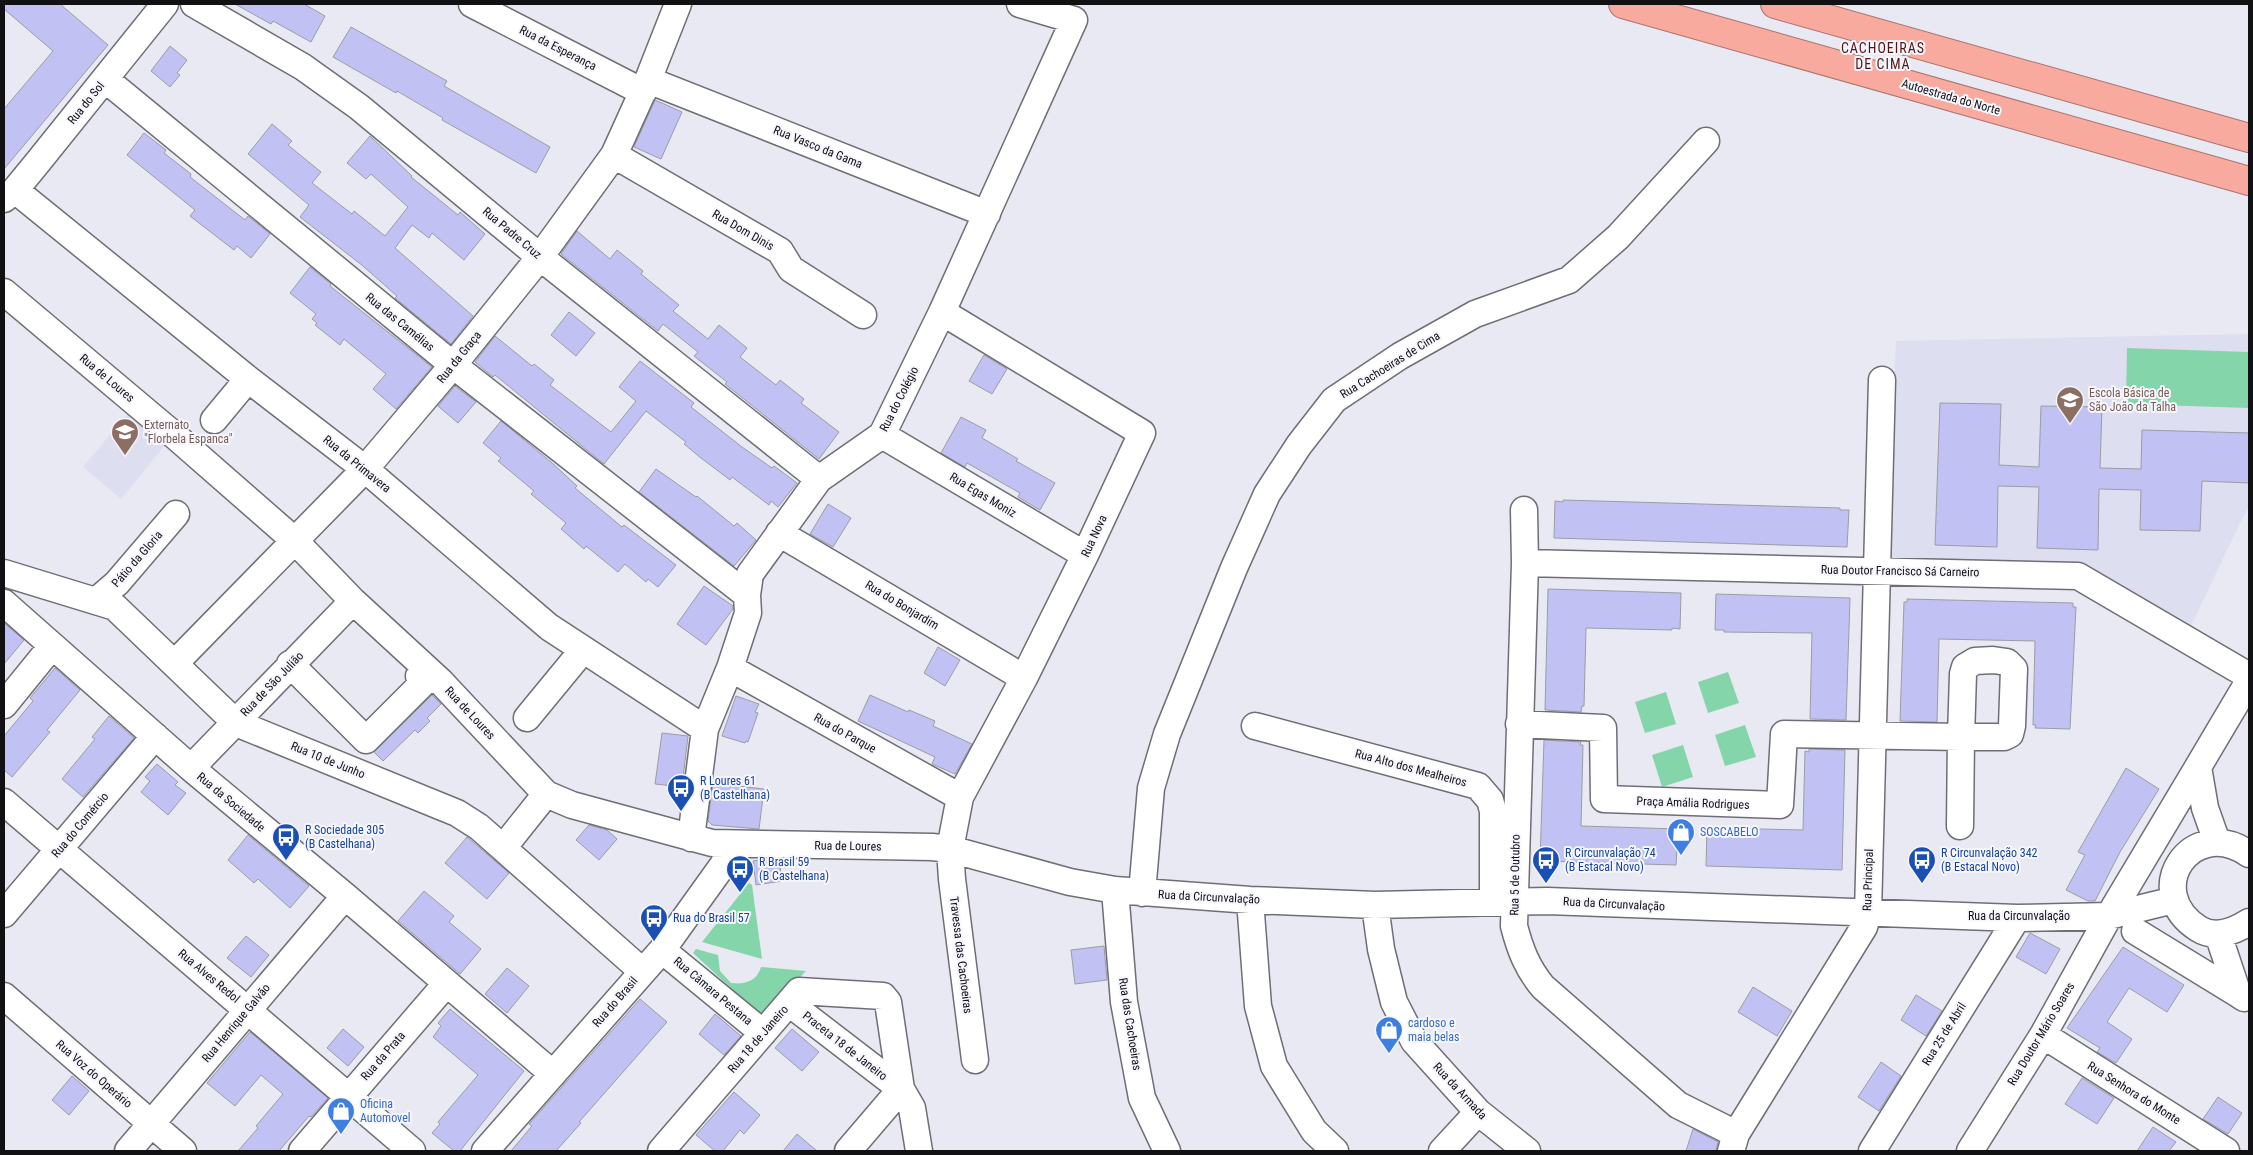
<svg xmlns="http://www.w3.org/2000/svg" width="2253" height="1155" font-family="'Roboto Condensed',sans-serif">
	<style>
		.built { fill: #dddeef }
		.green { fill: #85d5ab }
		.building { fill: #c1c2f3; stroke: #9c9ca5 }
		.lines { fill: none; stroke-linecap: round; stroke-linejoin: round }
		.minor-casing { stroke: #6e6e76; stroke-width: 29 }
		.highway-casing { stroke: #a8746e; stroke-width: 30 }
		.minor { stroke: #fff; stroke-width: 26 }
		.highway { stroke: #f9aa9f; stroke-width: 28 }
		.labels { text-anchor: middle; stroke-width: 4; stroke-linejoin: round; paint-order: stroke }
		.street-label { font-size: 12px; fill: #111114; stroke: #f6f6fe }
		.education-label { font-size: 12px; fill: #785e54; stroke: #f6f6fe; text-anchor: start }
		.transit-label { font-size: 12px; fill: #164399; stroke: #f6f6fe; text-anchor: start }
		.shop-label { font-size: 12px; fill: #366cbe; stroke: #f6f6fe; text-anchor: start }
		.neighbourhood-label { font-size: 14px; letter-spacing: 1px; fill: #581410; stroke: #f6f6fe }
	</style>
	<rect width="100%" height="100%" fill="#e8e9f2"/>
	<path class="built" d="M 2249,334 L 2249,507 L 2240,523 L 2188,632 L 2076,564 L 1885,559 L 1896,341 Z
		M 129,412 L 166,444 L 121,499 L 83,467 Z"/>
	<path class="green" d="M 2127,348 L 2249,352 L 2249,408 L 2126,404 Z
		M 1728,672 L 1739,703 L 1708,713 L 1698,682 Z
		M 1666,692 L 1676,724 L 1645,733 L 1635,702 Z
		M 1745,725 L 1756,757 L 1725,766 L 1715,735 Z
		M 1683,745 L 1693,777 L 1662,787 L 1652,755 Z
		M 749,883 L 752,885 L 762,959 L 702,942 Z
		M 696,949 L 718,955 L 720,971 L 731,983 C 745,985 757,981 761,967 L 806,971 L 762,1017 L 693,953 Z"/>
	<path class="building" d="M 4,4 L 60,4 L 108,45 L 4,169 L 4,109 L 53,51 L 4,9 Z
		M 235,4 L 304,4 L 325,16 L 311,42 L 273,21 L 271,24 Z
		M 351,27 L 447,81 L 444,86 L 550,147 L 536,173 L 442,120 L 443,118 L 397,91 L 396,93 L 333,57 Z
		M 170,46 L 187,60 L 177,73 L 180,75 L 170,87 L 151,71 Z
		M 655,100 L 682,112 L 661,159 L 634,147 Z
		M 272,124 L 292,141 L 288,145 L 321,172 L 312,183 L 352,214 L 354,211 L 385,236 L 408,207 L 371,174 L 366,179 L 347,163 L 370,136 L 412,176 L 411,177 L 458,215 L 460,212 L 485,234 L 464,260 L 432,233 L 429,238 L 412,225 L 395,248 L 473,316 L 451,344 L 395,298 L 397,296 L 363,266 L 300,217 L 309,205 L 248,154 Z
		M 144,133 L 166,150 L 164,153 L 191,174 L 190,177 L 245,220 L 248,216 L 270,234 L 251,258 L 237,246 L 234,250 L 190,216 L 195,210 L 127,155 Z
		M 577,231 L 610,259 L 617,250 L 643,271 L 641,274 L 679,305 L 673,311 L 708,339 L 719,325 L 747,348 L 740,357 L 776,385 L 780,380 L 804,399 L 801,403 L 839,432 L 819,459 L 725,384 L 727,382 L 694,356 L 698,352 L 663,324 L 658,331 L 561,254 Z
		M 310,267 L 331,284 L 330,286 L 432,367 L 396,409 L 373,389 L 386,374 L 344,339 L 340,345 L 315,325 L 317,323 L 312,319 L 316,314 L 290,293 Z
		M 569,312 L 595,333 L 576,356 L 551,335 Z
		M 495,336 L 532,366 L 534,364 L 554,380 L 550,385 L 611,432 L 636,401 L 619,387 L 640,361 L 694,403 L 691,407 L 742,447 L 772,468 L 774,466 L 797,483 L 778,507 L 771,501 L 769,505 L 732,477 L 730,480 L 701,458 L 684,444 L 686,442 L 646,411 L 604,464 L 495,375 L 493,377 L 475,362 Z
		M 984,355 L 1007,369 L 992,394 L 969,381 Z
		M 455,386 L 476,402 L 458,423 L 438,406 Z
		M 1940,403 L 2001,404 L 1999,465 L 2039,467 L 2041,406 L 2102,407 L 2100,468 L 2141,469 L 2142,430 L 2249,433 L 2249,483 L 2202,481 L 2200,531 L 2140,530 L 2141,490 L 2099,489 L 2098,550 L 2037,548 L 2039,487 L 1998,486 L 1997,547 L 1935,545 Z
		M 961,417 L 986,430 L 982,438 L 1018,459 L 1016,461 L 1055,483 L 1040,510 L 1018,497 L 1020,493 L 967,463 L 965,467 L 941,453 Z
		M 501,421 L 551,462 L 577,486 L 575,488 L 622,527 L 624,525 L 676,565 L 658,587 L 648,579 L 646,582 L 625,564 L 618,572 L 586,546 L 584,549 L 561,529 L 566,523 L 531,494 L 534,491 L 498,461 L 501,458 L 483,443 Z
		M 656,469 L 696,497 L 697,496 L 734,526 L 737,523 L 756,540 L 734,566 L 639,492 Z
		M 1563,500 L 1840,508 L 1840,510 L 1849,510 L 1847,547 L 1554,538 L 1555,501 L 1563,502 Z
		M 828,504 L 851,518 L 833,547 L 810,534 Z
		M 704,586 L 733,606 L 733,609 L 706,645 L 677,624 Z
		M 1548,589 L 1681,593 L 1680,629 L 1672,628 L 1672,630 L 1586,628 L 1584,706 L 1582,706 L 1581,712 L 1545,710 Z
		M 1716,594 L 1850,598 L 1846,720 L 1810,719 L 1812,633 L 1724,632 L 1724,630 L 1715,630 Z
		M 1907,599 L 2073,603 L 2073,607 L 2076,607 L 2070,729 L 2035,728 L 2036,725 L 2033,725 L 2035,641 L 1939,639 L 1937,722 L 1900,721 L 1904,602 L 1907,602 Z
		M 4,623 L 24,640 L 4,664 Z
		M 938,647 L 960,660 L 945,686 L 924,673 Z
		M 55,668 L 80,690 L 47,730 L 50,732 L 12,777 L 4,770 L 4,736 L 33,701 L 30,698 Z
		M 432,695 L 441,704 L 427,718 L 430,721 L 418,733 L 415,730 L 383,761 L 374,752 Z
		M 870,695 L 908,712 L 909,710 L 935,721 L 933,726 L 972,744 L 955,774 L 932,764 L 935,757 L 858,721 Z
		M 736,696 L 759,704 L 755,712 L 758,713 L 748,742 L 746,741 L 745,743 L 722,736 Z
		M 109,716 L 134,738 L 83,797 L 62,779 L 95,739 L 92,737 Z
		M 662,733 L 688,736 L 682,787 L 655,784 Z
		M 1544,740 L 1581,742 L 1580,745 L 1583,745 L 1581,826 L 1678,829 L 1676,865 L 1540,861 Z
		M 1809,749 L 1845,750 L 1842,870 L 1706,866 L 1707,830 L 1718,830 L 1718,828 L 1803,830 L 1805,751 L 1809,752 Z
		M 157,764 L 178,782 L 175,785 L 186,793 L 168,815 L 141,792 L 150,781 L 145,777 Z
		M 2126,768 L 2159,789 L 2120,852 L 2095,901 L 2088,901 L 2066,890 L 2085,855 L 2078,852 Z
		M 713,783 L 764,789 L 759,829 L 712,825 L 708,821 Z
		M 589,825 L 607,830 L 617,839 L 599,860 L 576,840 Z
		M 248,835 L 309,886 L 290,908 L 258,879 L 254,883 L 228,860 Z
		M 467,837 L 509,873 L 487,899 L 445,863 Z
		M 766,859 L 779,859 L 782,881 L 756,885 L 753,861 Z
		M 424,891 L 454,916 L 449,922 L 481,949 L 460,974 L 398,921 Z
		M 2030,933 L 2060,949 L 2046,974 L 2016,957 Z
		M 246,936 L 269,955 L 251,977 L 227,958 Z
		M 1104,946 L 1107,980 L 1075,984 L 1071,950 Z
		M 2123,947 L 2184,985 L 2167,1012 L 2129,988 L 2107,1022 L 2132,1039 L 2116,1063 L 2097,1052 L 2100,1048 L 2067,1028 Z
		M 507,968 L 529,986 L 507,1013 L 485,994 Z
		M 1753,987 L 1792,1011 L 1777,1036 L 1738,1012 Z
		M 1916,995 L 1942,1011 L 1926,1036 L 1901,1020 Z
		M 640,999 L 667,1022 L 579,1122 L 581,1123 L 556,1151 L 511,1151 L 532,1126 L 529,1124 Z
		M 450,1009 L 524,1071 L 460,1151 L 454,1151 L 432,1133 L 440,1124 L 438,1122 L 478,1075 L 433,1037 L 441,1026 L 438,1023 Z
		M 715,1014 L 741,1036 L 724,1055 L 699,1034 Z
		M 343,1029 L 364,1047 L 348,1066 L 327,1048 Z
		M 792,1029 L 819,1052 L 802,1071 L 775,1048 Z
		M 250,1032 L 328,1098 L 311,1117 L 309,1116 L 279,1151 L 238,1151 L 258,1128 L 256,1126 L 283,1094 L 261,1075 L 235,1106 L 207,1083 Z
		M 1881,1062 L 1901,1076 L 1879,1111 L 1858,1097 Z
		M 72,1076 L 89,1091 L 69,1115 L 52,1100 Z
		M 2082,1078 L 2114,1098 L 2097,1124 L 2065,1104 Z
		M 734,1092 L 760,1115 L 744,1134 L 740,1130 L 723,1151 L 715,1151 L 696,1135 Z
		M 2218,1097 L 2242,1113 L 2228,1134 L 2203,1119 Z
		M 2153,1127 L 2176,1142 L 2169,1151 L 2137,1151 Z
		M 1693,1129 L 1718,1142 L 1716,1151 L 1686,1151 Z
		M 797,1134 L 817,1151 L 783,1151 Z"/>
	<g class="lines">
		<g class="minor-casing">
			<path id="minor" d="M 194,4 L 303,67 L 359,107 L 540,257 L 819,479
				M 472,4 L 643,92
				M 105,79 L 453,365 L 747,595
				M 648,80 L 987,214
				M 614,155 L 780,251 L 791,269 L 863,315
				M 15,190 L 248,379 L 365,469 L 549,627 L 705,729
				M 4,199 L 15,190 L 38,162 L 165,4
				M 4,292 L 174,435 L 294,540 L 353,601 L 440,681 L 546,794 L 572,805 L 712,843 L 932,847 L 950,849 L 1070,882 L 1115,890 L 1250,900 L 1375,905 L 1547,901 L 2017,918 L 2109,916 L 2174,900
				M 942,312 L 1142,433 L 1085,555 L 1024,678 L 960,797 L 950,849 L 952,879 L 975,1060
				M 214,420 L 248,379
				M 882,435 L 1085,555
				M 1524,510 L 1525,563 L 1514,926 C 1520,949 1527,968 1543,987 L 1678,1105 L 1736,1134
				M 779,533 L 1024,678
				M 1525,563 L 2078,576 L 2249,676
				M 4,573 L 115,607 L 236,723 L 457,813 L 479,827 L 642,971
				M 96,601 L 117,583 L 176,514
				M 4,603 L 191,768 L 345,896 L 553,1074
				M 1993,660 L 2007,662 L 2014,669 L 2012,726 L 2010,734 L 2004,737 L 1961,737 L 1963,674 L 1965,667 L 1975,661 Z
				M 175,663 L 365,469 L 453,365 L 540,257 L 614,155 L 648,80 L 678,4
				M 290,664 L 366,740 L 425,681 L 419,676 L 426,669
				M 730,668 L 960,797
				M 4,705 L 52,646
				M 527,718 L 583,650
				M 1519,724 L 1603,728 L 1604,799 L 1780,805 L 1784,734 L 1961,737 L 1960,826
				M 1255,726 L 1478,786 L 1490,800 L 1493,811 L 1493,902
				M 191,768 L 353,601
				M 4,802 L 412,1151
				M 691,838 L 705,729 L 730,668 L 748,613 L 747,595 L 750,574 L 819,479 L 882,435 L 942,312 L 1074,20 L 1020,4
				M 2217,842 L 2205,808 L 2198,767 L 2249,681
				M 503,848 L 546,794
				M 2249,854 C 2191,814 2140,892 2199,929 C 2215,939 2235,931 2249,922
				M 1115,890 L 1124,1002 L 1142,1098 L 1167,1151
				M 1142,893 L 1151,788 L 1167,734 L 1234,568 L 1267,494 L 1299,445 L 1334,400 L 1400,356 L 1475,314 L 1569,280 L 1618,237 L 1706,141
				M 1250,900 L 1258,1006 L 1274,1066 L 1314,1131 L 1335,1151
				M 1375,905 L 1381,949 L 1394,1002 L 1414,1041 L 1478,1112 L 1527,1151
				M 4,914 L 155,736
				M 2135,931 L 2238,994
				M 2218,934 L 2238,994 L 2244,998
				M 662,950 L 763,1033
				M 4,996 L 183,1151
				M 789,1003 L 901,1089 L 848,1151
				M 2043,1035 L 2226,1151
				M 128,1151 L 345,896
				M 302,1151 L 446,984
				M 485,1151 L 662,950 L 723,865 L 733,844
				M 661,1151 L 799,991 L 883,996 L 888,1002 L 901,1089 L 912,1108 L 919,1151
				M 1442,1151 L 1478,1112
				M 1731,1151 L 1736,1134 L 1864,927 L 1868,913 L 1882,380
				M 1872,1151 L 2017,918
				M 1970,1151 L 2043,1035 L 2109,916 L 2198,767"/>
		</g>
		<g class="highway-casing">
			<path id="highway" d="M 1623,4 L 2249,181
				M 1775,4 L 2249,138"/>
		</g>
		<use href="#minor" class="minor"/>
		<use href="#highway" class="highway"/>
	</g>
	<defs>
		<g id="school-pin" transform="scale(1.4375)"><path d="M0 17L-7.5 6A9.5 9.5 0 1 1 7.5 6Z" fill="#8d6e63" stroke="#f6f6fe"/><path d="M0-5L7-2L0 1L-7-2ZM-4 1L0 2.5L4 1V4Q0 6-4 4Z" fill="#fff"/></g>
		<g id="bus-pin" transform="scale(1.4375)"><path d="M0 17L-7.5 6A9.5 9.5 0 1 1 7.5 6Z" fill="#1a4fb4" stroke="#f6f6fe"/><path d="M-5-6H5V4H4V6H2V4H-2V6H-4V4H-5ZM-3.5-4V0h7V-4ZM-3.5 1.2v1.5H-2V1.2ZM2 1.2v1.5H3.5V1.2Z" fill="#fff"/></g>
		<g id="shop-pin" transform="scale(1.4375)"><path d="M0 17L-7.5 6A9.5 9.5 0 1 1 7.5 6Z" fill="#3f7fe0" stroke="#f6f6fe"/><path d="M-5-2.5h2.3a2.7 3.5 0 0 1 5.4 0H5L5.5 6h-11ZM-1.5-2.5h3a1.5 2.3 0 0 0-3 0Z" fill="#fff"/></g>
	</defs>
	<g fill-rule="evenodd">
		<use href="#school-pin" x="2070" y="400"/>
		<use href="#school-pin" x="125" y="432"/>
		<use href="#bus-pin" x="681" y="788"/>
		<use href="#shop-pin" x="1681" y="832"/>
		<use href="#bus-pin" x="286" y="837"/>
		<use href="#bus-pin" x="1546" y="860"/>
		<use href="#bus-pin" x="1922" y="860"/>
		<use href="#bus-pin" x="740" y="869"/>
		<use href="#bus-pin" x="654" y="918"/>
		<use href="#shop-pin" x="1389" y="1030"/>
		<use href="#shop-pin" x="341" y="1111"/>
	</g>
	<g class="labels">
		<g class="street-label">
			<text transform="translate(558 48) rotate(27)" y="4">Rua da Esperança</text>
			<text transform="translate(1951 97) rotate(16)" y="4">Autoestrada do Norte</text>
			<text transform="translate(86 103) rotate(-51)" y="4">Rua do Sol</text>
			<text transform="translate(818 147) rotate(22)" y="4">Rua Vasco da Gama</text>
			<text transform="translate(743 230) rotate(30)" y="4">Rua Dom Dinis</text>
			<text transform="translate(512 233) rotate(40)" y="4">Rua Padre Cruz</text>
			<text transform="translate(400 322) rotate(39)" y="4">Rua das Camélias</text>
			<text transform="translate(459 357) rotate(-51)" y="4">Rua da Graça</text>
			<text transform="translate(1390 365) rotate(-32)" y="4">Rua Cachoeiras de Cima</text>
			<text transform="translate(107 378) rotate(40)" y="4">Rua de Loures</text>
			<text transform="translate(899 399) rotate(-63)" y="4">Rua do Colégio</text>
			<text transform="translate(357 464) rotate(39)" y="4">Rua da Primavera</text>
			<text transform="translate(983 495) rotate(31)" y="4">Rua Egas Moniz</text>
			<text transform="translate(1094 536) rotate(-65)" y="4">Rua Nova</text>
			<text transform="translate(137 559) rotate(-49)" y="4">Pátio da Gloria</text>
			<text transform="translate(1900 571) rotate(1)" y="4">Rua Doutor Francisco Sá Carneiro</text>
			<text transform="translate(902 605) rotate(31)" y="4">Rua do Bonjardim</text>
			<text transform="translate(272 684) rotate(-46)" y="4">Rua de São Julião</text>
			<text transform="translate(470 713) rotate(47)" y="4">Rua de Loures</text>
			<text transform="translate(845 733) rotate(29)" y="4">Rua do Parque</text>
			<text transform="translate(328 760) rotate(22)" y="4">Rua 10 de Junho</text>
			<text transform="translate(1411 768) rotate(15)" y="4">Rua Alto dos Mealheiros</text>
			<text transform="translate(231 802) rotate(40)" y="4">Rua da Sociedade</text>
			<text transform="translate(1693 803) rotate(2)" y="4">Praça Amália Rodrigues</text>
			<text transform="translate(80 825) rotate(-50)" y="4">Rua do Comércio</text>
			<text transform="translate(848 846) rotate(1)" y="4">Rua de Loures</text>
			<text transform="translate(1515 875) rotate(-89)" y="4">Rua 5 de Outubro</text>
			<text transform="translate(1868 880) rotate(-88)" y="4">Rua Principal</text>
			<text transform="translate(1209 897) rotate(3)" y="4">Rua da Circunvalação</text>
			<text transform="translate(1614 904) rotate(3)" y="4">Rua da Circunvalação</text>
			<text x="2019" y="920">Rua da Circunvalação</text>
			<text transform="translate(961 955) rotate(83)" y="4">Travessa das Cachoeiras</text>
			<text transform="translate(209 976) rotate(40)" y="4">Rua Alves Redol</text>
			<text transform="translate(713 991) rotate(40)" y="4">Rua Câmara Pestana</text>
			<text transform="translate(615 1002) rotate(-49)" y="4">Rua do Brasil</text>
			<text transform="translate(236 1023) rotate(-50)" y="4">Rua Henrique Galvão</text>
			<text transform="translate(1130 1024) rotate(81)" y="4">Rua das Cachoeiras</text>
			<text transform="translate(1944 1034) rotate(-58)" y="4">Rua 25 de Abril</text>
			<text transform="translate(2041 1034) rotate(-59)" y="4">Rua Doutor Mário Soares</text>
			<text transform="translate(758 1039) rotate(-49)" y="4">Rua 18 de Janeiro</text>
			<text transform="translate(845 1046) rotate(38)" y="4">Praceta 18 de Janeiro</text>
			<text transform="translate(383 1056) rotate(-49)" y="4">Rua da Prata</text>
			<text transform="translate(94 1074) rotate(41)" y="4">Rua Voz do Operário</text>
			<text transform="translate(1460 1091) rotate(47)" y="4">Rua da Armada</text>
			<text transform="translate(2134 1093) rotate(32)" y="4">Rua Senhora do Monte</text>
		</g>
		<g class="education-label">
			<text x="2089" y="397">Escola Básica de<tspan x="2089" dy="14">São João da Talha</tspan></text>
			<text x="144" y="429">Externato<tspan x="144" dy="14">"Florbela Espanca"</tspan></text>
		</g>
		<g class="transit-label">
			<text x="700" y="785">R Loures 61<tspan x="700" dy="14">(B Castelhana)</tspan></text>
			<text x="305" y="834">R Sociedade 305<tspan x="305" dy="14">(B Castelhana)</tspan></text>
			<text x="1565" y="857">R Circunvalação 74<tspan x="1565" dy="14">(B Estacal Novo)</tspan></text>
			<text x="1941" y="857">R Circunvalação 342<tspan x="1941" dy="14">(B Estacal Novo)</tspan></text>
			<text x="759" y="866">R Brasil 59<tspan x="759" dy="14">(B Castelhana)</tspan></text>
			<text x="673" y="922">Rua do Brasil 57</text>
		</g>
		<g class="shop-label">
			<text x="1700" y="836">SOSCABELO</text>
			<text x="1408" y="1027">cardoso e<tspan x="1408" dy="14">maia belas</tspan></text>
			<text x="360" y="1108">Oficina<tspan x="360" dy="14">Automovel</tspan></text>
		</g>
		<g class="neighbourhood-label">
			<text x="1883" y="53">CACHOEIRAS<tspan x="1883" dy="16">DE CIMA</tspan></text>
		</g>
	</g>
	<rect width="2253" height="1155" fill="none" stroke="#111114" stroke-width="10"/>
</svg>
